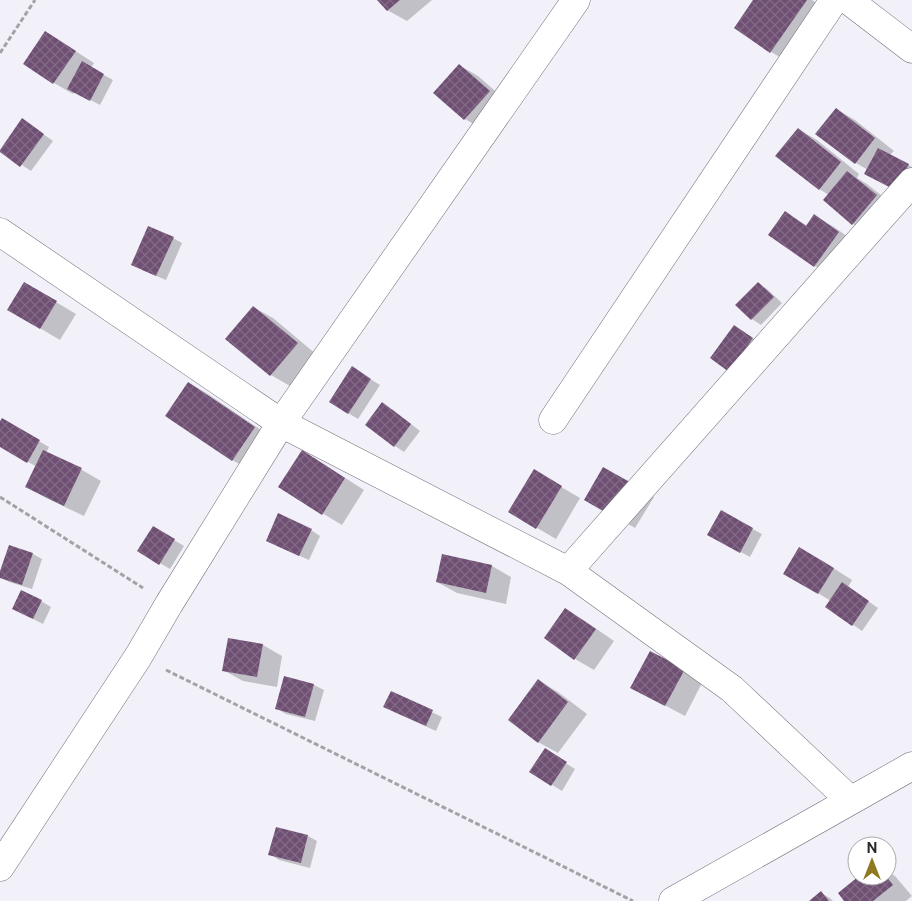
<svg xmlns="http://www.w3.org/2000/svg" width="912" height="901" font-family="'Public Sans',sans-serif">
	<style>
		.shadow { fill: #0003 }
		.building { fill: url(#building-cross-hatch) }
		.lines { fill: none; stroke-linecap: round; stroke-linejoin: round }
		.minor-casing { stroke: #727178; stroke-width: 29 }
		.path { stroke: #a2a2a8; stroke-width: 3; stroke-dasharray: 5 2.5; stroke-linecap: butt }
		.minor { stroke: #fff; stroke-width: 28 }
	</style>
	<defs>
		<pattern id="building-cross-hatch" width="8" height="8" patternUnits="userSpaceOnUse" patternTransform="scale(1.25)"><rect width="8" height="8" fill="#6f4f73"/><path d="M0 0l8 8M0 8l8-8" fill="none" stroke="#836b86"/></pattern>
	</defs>
	<rect width="100%" height="100%" fill="#f2f1f9"/>
	<path class="shadow" d="M 379,0 L 432,0 L 407,21 L 387,10 Z
		M 755,0 L 812,0 L 827,10 L 790,63 L 771,52 L 736,28 Z
		M 46,32 L 94,63 L 91,68 L 113,80 L 100,105 L 75,92 L 73,94 L 54,83 L 25,64 Z
		M 459,65 L 478,76 L 509,103 L 484,130 L 465,119 Z
		M 836,109 L 855,120 L 894,151 L 890,155 L 912,167 L 912,181 L 868,170 L 856,163 L 817,133 Z
		M 32,126 L 53,141 L 31,171 L 1,151 Z
		M 798,129 L 817,140 L 859,174 L 857,178 L 867,184 L 896,207 L 872,235 L 853,224 L 829,195 L 819,189 Z
		M 785,213 L 808,226 L 815,216 L 834,227 L 858,244 L 834,277 L 815,266 L 770,234 Z
		M 173,238 L 182,243 L 166,280 L 142,270 Z
		M 24,283 L 76,314 L 60,340 L 9,310 Z
		M 758,283 L 767,289 L 782,303 L 761,325 L 752,319 Z
		M 253,307 L 273,318 L 317,355 L 290,386 L 271,375 L 227,339 Z
		M 744,332 L 762,345 L 740,376 Z
		M 362,374 L 380,385 L 358,419 L 348,413 Z
		M 189,383 L 208,394 L 274,439 L 252,471 L 232,460 Z
		M 392,409 L 420,431 L 404,452 L 395,446 L 366,425 Z
		M 2,420 L 49,447 L 46,453 L 82,470 L 101,481 L 84,516 L 46,498 L 27,487 L 37,467 L 0,446 L 0,424 Z
		M 322,463 L 364,490 L 342,525 L 322,513 Z
		M 603,468 L 654,497 L 635,528 L 585,499 Z
		M 534,471 L 580,498 L 556,539 L 510,512 Z
		M 721,512 L 762,534 L 750,557 L 709,535 Z
		M 154,528 L 184,546 L 170,569 L 139,551 Z
		M 311,530 L 320,536 L 309,560 L 277,546 Z
		M 33,554 L 42,559 L 32,589 L 9,582 L 0,577 L 0,575 Z
		M 443,556 L 492,566 L 511,577 L 506,604 L 457,593 L 437,582 Z
		M 819,559 L 852,580 L 848,587 L 878,608 L 862,631 L 827,607 L 831,601 L 785,573 Z
		M 41,601 L 51,607 L 43,624 L 23,614 Z
		M 565,609 L 585,621 L 614,641 L 594,670 L 575,659 L 545,638 Z
		M 263,645 L 282,656 L 277,687 L 243,681 L 223,670 Z
		M 650,652 L 703,681 L 685,716 L 651,698 Z
		M 285,677 L 314,685 L 324,690 L 315,721 L 286,714 L 276,708 Z
		M 539,681 L 558,692 L 587,714 L 558,753 L 538,742 Z
		M 391,693 L 442,717 L 436,731 L 394,712 Z
		M 554,756 L 575,769 L 562,791 L 531,772 Z
		M 308,836 L 317,841 L 310,868 L 279,860 L 270,854 Z
		M 887,871 L 895,876 L 912,896 L 906,901 L 845,901 L 861,876 L 887,876 Z
		M 821,893 L 830,898 L 833,901 L 811,901 Z"/>
	<path class="building" d="M 377,0 L 400,0 L 387,11 Z
		M 753,0 L 807,0 L 770,53 L 734,28 Z
		M 45,31 L 76,51 L 53,84 L 23,64 Z
		M 82,61 L 104,74 L 90,101 L 67,89 Z
		M 459,64 L 490,91 L 464,120 L 433,93 Z
		M 836,108 L 875,138 L 855,164 L 815,134 Z
		M 22,118 L 44,134 L 20,167 L 0,152 L 0,150 Z
		M 798,128 L 841,162 L 819,190 L 775,156 Z
		M 878,148 L 909,164 L 895,190 L 864,174 Z
		M 847,171 L 877,195 L 852,225 L 823,200 Z
		M 785,211 L 806,226 L 814,214 L 839,232 L 814,267 L 768,235 Z
		M 148,226 L 174,237 L 156,276 L 131,265 Z
		M 24,282 L 57,301 L 40,329 L 7,310 Z
		M 758,282 L 774,297 L 751,320 L 735,305 Z
		M 253,306 L 298,343 L 270,376 L 225,339 Z
		M 734,325 L 753,338 L 729,372 L 710,358 Z
		M 352,366 L 371,379 L 348,414 L 329,402 Z
		M 188,382 L 255,427 L 232,461 L 165,416 Z
		M 382,402 L 411,424 L 394,447 L 365,425 Z
		M 2,418 L 40,440 L 27,463 L 0,447 L 0,421 Z
		M 43,450 L 82,468 L 64,506 L 25,487 Z
		M 302,450 L 345,478 L 322,515 L 278,487 Z
		M 603,467 L 635,485 L 615,518 L 584,500 Z
		M 534,469 L 562,486 L 536,529 L 508,512 Z
		M 721,510 L 753,528 L 740,553 L 707,535 Z
		M 278,513 L 312,529 L 299,556 L 266,541 Z
		M 153,526 L 175,539 L 159,565 L 137,551 Z
		M 9,545 L 33,553 L 22,585 L 0,578 L 0,571 Z
		M 799,547 L 834,568 L 818,594 L 783,574 Z
		M 442,554 L 492,565 L 486,593 L 436,582 Z
		M 842,582 L 869,601 L 852,626 L 825,607 Z
		M 21,590 L 42,600 L 33,619 L 12,609 Z
		M 565,608 L 596,629 L 574,660 L 544,638 Z
		M 228,638 L 263,644 L 257,677 L 222,671 Z
		M 650,651 L 685,669 L 665,706 L 630,688 Z
		M 284,676 L 314,684 L 305,717 L 275,709 Z
		M 538,679 L 568,702 L 538,743 L 508,720 Z
		M 391,691 L 433,710 L 426,726 L 383,707 Z
		M 545,748 L 567,762 L 551,786 L 529,772 Z
		M 276,827 L 308,835 L 301,863 L 268,855 Z
		M 859,876 L 886,876 L 893,885 L 873,901 L 844,901 L 838,893 Z
		M 821,891 L 829,901 L 809,901 Z"/>
	<g class="lines">
		<g class="minor-casing">
			<path id="minor" d="M 848,0 L 912,49
				M 0,232 L 281,423 L 568,571 L 732,689 L 850,800
				M 553,420 L 834,0
				M 568,571 L 912,182
				M 0,867 L 138,657 L 169,604 L 281,423 L 576,0
				M 673,901 L 912,766"/>
		</g>
		<path class="path" d="M 0,53 L 35,0
			M 0,497 L 143,588
			M 166,670 L 633,901"/>
		<use href="#minor" class="minor"/>
	</g>
	<g transform="translate(872 861)"><circle r="24" fill="#ffffff" stroke="#a9a9aa"/>
	<path d="M0-4L9 19L0 12L-9 19Z" fill="#90791f"/>
	<text y="-8" font-size="14" font-weight="bold" text-anchor="middle" fill="#28282b">N</text>
	</g>
</svg>
